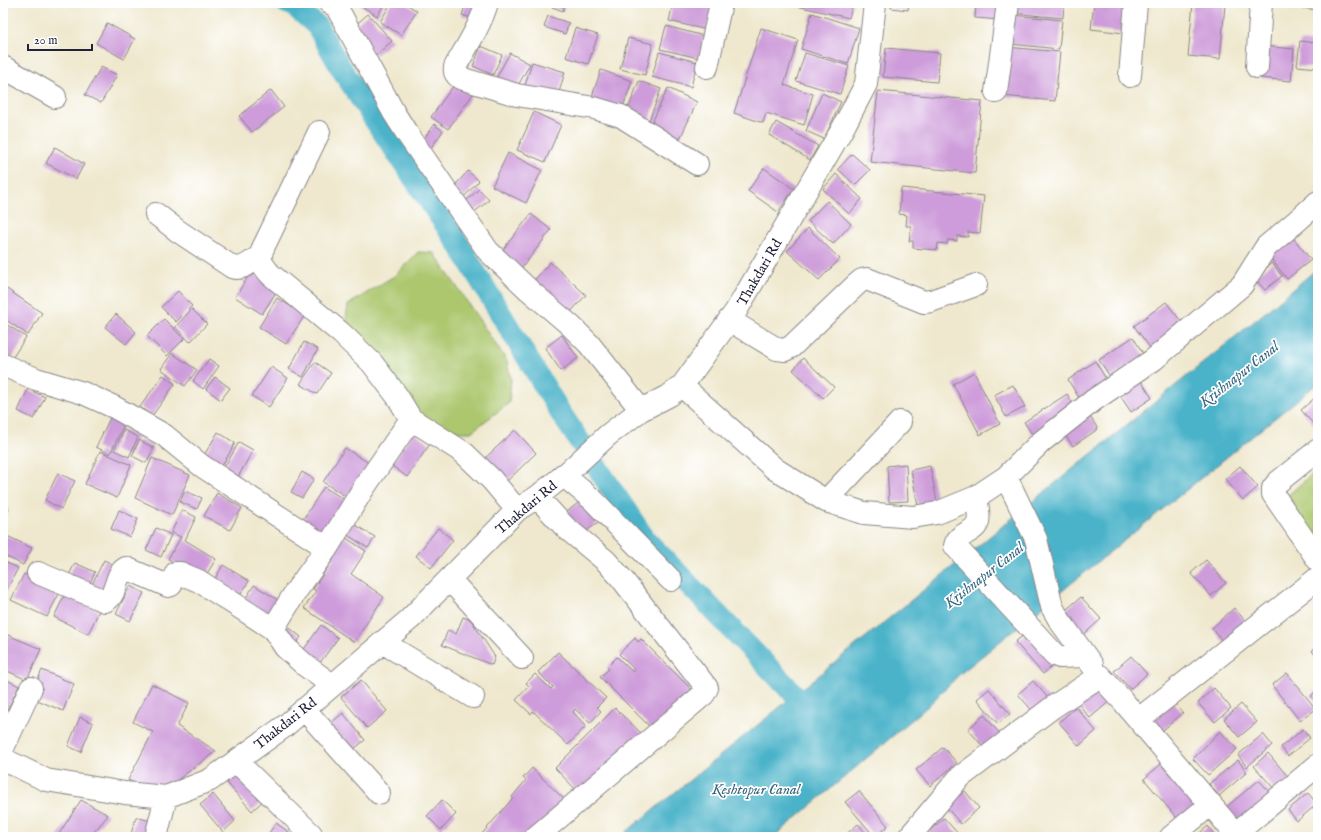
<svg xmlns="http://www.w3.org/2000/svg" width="1321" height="840" font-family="'IM FELL English',serif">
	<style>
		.green { fill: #acc76e; stroke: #677454 }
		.water { fill: #4bb3c9; stroke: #366a82 }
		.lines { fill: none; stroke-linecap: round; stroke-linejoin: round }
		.canal { stroke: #4bb3c9; stroke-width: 22 }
		.building { fill: #ce9cda }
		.minor-casing { stroke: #888584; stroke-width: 24 }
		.minor { stroke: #fff; stroke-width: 22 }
		.labels { text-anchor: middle; stroke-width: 3.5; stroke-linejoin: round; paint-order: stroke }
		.street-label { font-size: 14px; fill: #22223b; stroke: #fff }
		.water-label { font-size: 15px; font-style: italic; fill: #34637b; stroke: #fff }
	</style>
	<rect width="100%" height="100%" fill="#fff"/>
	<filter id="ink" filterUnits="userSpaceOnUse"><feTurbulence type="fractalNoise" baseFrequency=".025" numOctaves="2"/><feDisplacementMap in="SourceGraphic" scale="8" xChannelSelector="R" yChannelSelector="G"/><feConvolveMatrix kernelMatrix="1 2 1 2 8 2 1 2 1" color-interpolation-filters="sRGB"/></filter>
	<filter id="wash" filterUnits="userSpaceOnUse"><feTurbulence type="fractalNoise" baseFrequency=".012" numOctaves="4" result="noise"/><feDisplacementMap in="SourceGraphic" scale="16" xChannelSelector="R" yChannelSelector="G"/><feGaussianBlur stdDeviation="0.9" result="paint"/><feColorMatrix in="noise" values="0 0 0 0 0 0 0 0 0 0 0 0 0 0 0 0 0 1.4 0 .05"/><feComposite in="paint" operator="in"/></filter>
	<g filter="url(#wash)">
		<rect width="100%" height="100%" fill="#efe8ce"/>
		<path class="green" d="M 418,252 L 434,253 L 507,361 L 511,380 L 509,403 L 471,432 L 443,432 L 413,414 L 345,326 L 348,305 L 394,276 Z
			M 1318,469 L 1318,547 L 1287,496 Z"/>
		<path class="water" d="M 1318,268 L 1318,383 L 960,674 L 928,706 L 774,837 L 620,837 L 1251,324 Z"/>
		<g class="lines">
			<path class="canal" d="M 287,3 L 293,5 L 317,26 L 341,68 L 366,107 L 459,245 L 560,412 L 645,539 L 795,695"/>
		</g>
		<g id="blocks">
			<path class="building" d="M 357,3 L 385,3 L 377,16 Z
				M 391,3 L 405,3 L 417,11 L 401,35 L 380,22 Z
				M 466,3 L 483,3 L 477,20 L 462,15 Z
				M 541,3 L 565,3 L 563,11 Z
				M 673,3 L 714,3 L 707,30 L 669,21 Z
				M 784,3 L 853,3 L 849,18 Z
				M 891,3 L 909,3 L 908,10 L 891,8 Z
				M 976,3 L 1002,3 L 1000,20 L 975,18 Z
				M 1011,3 L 1064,3 L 1063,18 L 1011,13 Z
				M 1094,3 L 1127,5 L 1124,33 L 1091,29 Z
				M 1193,3 L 1225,5 L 1220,59 L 1188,56 Z
				M 1266,3 L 1295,3 L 1295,8 L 1266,5 Z
				M 1302,3 L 1318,3 L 1318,10 L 1302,8 Z
				M 812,13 L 859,28 L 848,64 L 801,49 Z
				M 368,14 L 392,41 L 376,55 L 352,28 Z
				M 1013,15 L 1062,20 L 1059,49 L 1010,44 Z
				M 548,16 L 569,23 L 565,34 L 544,27 Z
				M 107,23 L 135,39 L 124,59 L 96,43 Z
				M 666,26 L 704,36 L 699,58 L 660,49 Z
				M 575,28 L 598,35 L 588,64 L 566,57 Z
				M 761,28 L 798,40 L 784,85 L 813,94 L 804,125 L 766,113 L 763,123 L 734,113 Z
				M 628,38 L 653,44 L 645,75 L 620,69 Z
				M 1300,41 L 1318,43 L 1318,68 L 1297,66 Z
				M 481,46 L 502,55 L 493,75 L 473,66 Z
				M 1263,46 L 1294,49 L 1291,81 L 1260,78 Z
				M 1007,47 L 1060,52 L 1055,101 L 1003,96 Z
				M 886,48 L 940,53 L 937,82 L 883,77 Z
				M 659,52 L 697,62 L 691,87 L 652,77 Z
				M 510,53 L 530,64 L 516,89 L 496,78 Z
				M 805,53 L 849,66 L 840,94 L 796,81 Z
				M 532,62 L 565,72 L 557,99 L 524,89 Z
				M 101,67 L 117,75 L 101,103 L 85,95 Z
				M 601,70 L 632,81 L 621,113 L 590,102 Z
				M 639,81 L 661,89 L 647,126 L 625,117 Z
				M 456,82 L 473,94 L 448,129 L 431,117 Z
				M 668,88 L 697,102 L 677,145 L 648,131 Z
				M 271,90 L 284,107 L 252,132 L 239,116 Z
				M 878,91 L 982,101 L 975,173 L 870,162 Z
				M 822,93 L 841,102 L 824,139 L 806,131 Z
				M 534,112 L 561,125 L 545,162 L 517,150 Z
				M 776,122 L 818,146 L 810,160 L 769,135 Z
				M 434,124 L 443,131 L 428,152 L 419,146 Z
				M 55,147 L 84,164 L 76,179 L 46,163 Z
				M 508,153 L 542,170 L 526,203 L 492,186 Z
				M 852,154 L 870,170 L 855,185 L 838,169 Z
				M 764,168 L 794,189 L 778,212 L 748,191 Z
				M 468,171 L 479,181 L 459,202 L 449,192 Z
				M 836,174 L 862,199 L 849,214 L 823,189 Z
				M 901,188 L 984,196 L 980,233 L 968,232 L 968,237 L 957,236 L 957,241 L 948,240 L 947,244 L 938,243 L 937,250 L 913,248 L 913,241 L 909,241 L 911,226 L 906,226 L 907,215 L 899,214 Z
				M 479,189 L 489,200 L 471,215 L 462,205 Z
				M 827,201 L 851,224 L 833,244 L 808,221 Z
				M 531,214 L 551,230 L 521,269 L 501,252 Z
				M 808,228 L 840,259 L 819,280 L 787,251 Z
				M 1291,235 L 1311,260 L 1287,279 L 1268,255 Z
				M 550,262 L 586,295 L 568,315 L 532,283 Z
				M 1272,263 L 1282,276 L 1265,290 L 1254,278 Z
				M 251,272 L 278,289 L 262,314 L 235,297 Z
				M 7,289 L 42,313 L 28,335 L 3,318 L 3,295 Z
				M 178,291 L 192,306 L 176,322 L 161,307 Z
				M 277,298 L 305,315 L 286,344 L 259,327 Z
				M 1166,302 L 1184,325 L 1151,349 L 1134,326 Z
				M 192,309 L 207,324 L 190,342 L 175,327 Z
				M 116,314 L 136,332 L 126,344 L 105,327 Z
				M 164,319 L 184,339 L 167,356 L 147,336 Z
				M 3,322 L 26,337 L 9,363 L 3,359 Z
				M 562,335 L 578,358 L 561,371 L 545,348 Z
				M 1133,337 L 1144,355 L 1111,378 L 1099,360 Z
				M 304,342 L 318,349 L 303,377 L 289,369 Z
				M 172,353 L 197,370 L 185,386 L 161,369 Z
				M 803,358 L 834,387 L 823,398 L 793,370 Z
				M 209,359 L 219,366 L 203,389 L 193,381 Z
				M 1095,361 L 1108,382 L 1081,401 L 1068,380 Z
				M 315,362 L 331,373 L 317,394 L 300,384 Z
				M 271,367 L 288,378 L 269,407 L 252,396 Z
				M 974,372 L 1000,424 L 980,435 L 953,384 Z
				M 163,375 L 175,384 L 152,416 L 140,407 Z
				M 1138,376 L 1152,398 L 1131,412 L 1117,391 Z
				M 215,377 L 230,388 L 221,400 L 206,389 Z
				M 1013,385 L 1025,407 L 1006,417 L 994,395 Z
				M 28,389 L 45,397 L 34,419 L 18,411 Z
				M 1067,394 L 1075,407 L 1032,434 L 1024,422 Z
				M 1318,395 L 1318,429 L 1301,410 Z
				M 1087,412 L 1098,429 L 1073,446 L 1061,430 Z
				M 110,418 L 124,425 L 110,454 L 96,447 Z
				M 124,430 L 138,437 L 129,457 L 114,450 Z
				M 515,430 L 536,453 L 503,485 L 481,462 Z
				M 218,432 L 235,443 L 221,468 L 203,457 Z
				M 413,432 L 430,444 L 407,477 L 391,465 Z
				M 139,440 L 154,448 L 146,463 L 132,456 Z
				M 239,442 L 253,450 L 238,477 L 224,468 Z
				M 345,448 L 372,465 L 350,499 L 323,482 Z
				M 100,451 L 131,465 L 117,498 L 85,484 Z
				M 152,458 L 190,475 L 172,515 L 135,498 Z
				M 906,464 L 908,501 L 889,502 L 887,466 Z
				M 930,466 L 938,507 L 919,511 L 911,470 Z
				M 1240,466 L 1258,487 L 1243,500 L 1225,479 Z
				M 302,472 L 314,479 L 302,498 L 291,492 Z
				M 58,473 L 75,481 L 61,509 L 45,500 Z
				M 324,487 L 350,503 L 328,538 L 302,521 Z
				M 185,491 L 202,498 L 197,509 L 180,502 Z
				M 217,493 L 242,508 L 230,530 L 204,516 Z
				M 583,499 L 600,521 L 580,536 L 563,515 Z
				M 3,506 L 9,509 L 3,521 Z
				M 119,510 L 138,519 L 130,537 L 111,529 Z
				M 182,510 L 196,517 L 185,540 L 216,559 L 203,580 L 168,559 L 181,537 L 171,533 Z
				M 352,523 L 375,537 L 368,548 L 346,534 Z
				M 156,528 L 171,535 L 161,557 L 146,550 Z
				M 438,528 L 453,540 L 431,568 L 416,556 Z
				M 3,534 L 32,548 L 23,565 L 3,555 Z
				M 343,536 L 366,551 L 351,574 L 384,597 L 354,642 L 304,608 L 316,591 L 313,589 L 334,558 L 330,556 Z
				M 104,560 L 120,568 L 105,598 L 89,590 Z
				M 1206,560 L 1226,583 L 1211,596 L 1191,573 Z
				M 3,561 L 18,568 L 5,593 L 3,592 Z
				M 75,563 L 95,572 L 87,589 L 67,579 Z
				M 223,565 L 249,581 L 236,602 L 210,587 Z
				M 24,574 L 60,592 L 47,617 L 11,600 Z
				M 254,585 L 280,601 L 267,622 L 241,606 Z
				M 130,586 L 144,593 L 130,621 L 116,614 Z
				M 65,594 L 99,611 L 88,634 L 54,617 Z
				M 1081,597 L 1101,619 L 1080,638 L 1060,615 Z
				M 1234,608 L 1252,628 L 1228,648 L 1212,628 Z
				M 463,617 L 471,620 L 495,657 L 492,665 L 442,645 L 448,630 L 456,634 Z
				M 286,625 L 301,637 L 295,645 L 279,633 Z
				M 321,625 L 338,638 L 319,664 L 302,652 Z
				M 1030,630 L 1057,662 L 1043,674 L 1015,642 Z
				M 3,633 L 41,649 L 27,680 L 3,669 Z
				M 635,638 L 638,642 L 641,639 L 695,693 L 655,732 L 600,677 L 609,669 L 607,667 L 617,657 L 633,672 L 635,670 L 619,654 Z
				M 1318,645 L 1318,658 L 1312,651 Z
				M 558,652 L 606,698 L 597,707 L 601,711 L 590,723 L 575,709 L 573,712 L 586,726 L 568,745 L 533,711 L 531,714 L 516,700 L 529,686 L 526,683 L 535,674 L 551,689 L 553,687 L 538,672 Z
				M 1131,656 L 1147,674 L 1130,689 L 1114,671 Z
				M 42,670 L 74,684 L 63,711 L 30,697 Z
				M 1287,673 L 1316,709 L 1300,721 L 1272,685 Z
				M 3,678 L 19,686 L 3,719 Z
				M 361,680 L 387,711 L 367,728 L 341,697 Z
				M 1033,681 L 1050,700 L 1034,713 L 1018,694 Z
				M 1097,683 L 1111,700 L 1090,718 L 1076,701 Z
				M 152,684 L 189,703 L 177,726 L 216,751 L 159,794 L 128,780 L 153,732 L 133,722 Z
				M 1214,688 L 1231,708 L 1215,722 L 1198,703 Z
				M 989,689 L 1010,714 L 998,724 L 977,699 Z
				M 1318,689 L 1318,703 L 1311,696 Z
				M 1173,701 L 1183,713 L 1162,731 L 1152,719 Z
				M 1241,704 L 1257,722 L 1239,737 L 1224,719 Z
				M 1076,707 L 1096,731 L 1079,746 L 1059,722 Z
				M 615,708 L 643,735 L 580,794 L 555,768 Z
				M 343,713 L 365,740 L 348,754 L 325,728 Z
				M 984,715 L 1001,735 L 985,749 L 968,729 Z
				M 80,717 L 93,723 L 81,752 L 68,746 Z
				M 1303,729 L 1310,738 L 1288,756 L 1281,747 Z
				M 1220,731 L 1237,749 L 1208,775 L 1193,759 Z
				M 1263,734 L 1272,745 L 1247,767 L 1238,755 Z
				M 943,747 L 957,763 L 930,786 L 916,770 Z
				M 1268,753 L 1290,779 L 1276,791 L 1254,766 Z
				M 1238,760 L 1247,772 L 1219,796 L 1209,784 Z
				M 1161,764 L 1199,808 L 1181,823 L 1144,779 Z
				M 532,768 L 568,803 L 526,837 L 482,837 L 481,835 L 513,798 L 512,797 L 526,780 L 523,778 Z
				M 240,771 L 265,799 L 252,811 L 227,783 Z
				M 1259,780 L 1272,795 L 1238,824 L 1225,808 Z
				M 859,791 L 888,826 L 875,837 L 845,802 Z
				M 965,791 L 979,808 L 961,824 L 946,807 Z
				M 1308,793 L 1317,804 L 1297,821 L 1288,810 Z
				M 213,794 L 235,821 L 223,832 L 200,805 Z
				M 81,800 L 108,815 L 90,837 L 57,837 Z
				M 442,800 L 456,814 L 441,830 L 427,816 Z
				M 136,817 L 151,821 L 147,837 L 130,837 Z
				M 944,818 L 961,837 L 930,837 L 927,833 Z
				M 276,823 L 296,837 L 266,837 Z
				M 858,824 L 869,837 L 843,837 Z
				M 1208,826 L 1216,837 L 1195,837 Z"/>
		</g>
	</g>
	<g filter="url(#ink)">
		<use href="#blocks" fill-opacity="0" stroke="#888584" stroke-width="1"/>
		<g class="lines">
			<g class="minor-casing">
				<path id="minor" d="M 330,3 L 336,6 L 394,113 L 406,132 L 488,251 L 529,290 L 571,326 L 589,344 L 641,410
					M 487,3 C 480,26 467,46 455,67 C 454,73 456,75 460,78 L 517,95 L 594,108 L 621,116 L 697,164
					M 3,67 L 55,97
					M 707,67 L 721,3
					M 1257,67 L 1261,3
					M 1130,76 L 1136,3
					M 996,92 L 1008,3
					M 319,132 L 263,248 C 258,261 262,264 270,274 L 341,333 L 372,363 L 397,396 L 411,419 L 464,453 L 492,480 L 517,510
					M 156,214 L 178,231 L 232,267 C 242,271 251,262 260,256
					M 729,320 L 777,349 L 785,350 L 791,347 L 856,285 L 862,280 L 867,279 L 924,302 L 931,301 L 976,285
					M 3,365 L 36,379 L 83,393 L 114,407 L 164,435 L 202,466 L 327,548
					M 682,386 L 775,469 L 826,501 L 864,513 L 913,517 L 937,513 L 976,497 L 1006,477 L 1041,442 L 1094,400 L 1153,360 L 1242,285 L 1266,247 L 1298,220 L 1318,202
					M 1318,450 L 1278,482 L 1273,488 L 1273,494 L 1318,560
					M 563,475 L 593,500 L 671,580
					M 1006,477 L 1036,539 L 1052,607 L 1060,621 L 1092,665
					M 976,497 C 977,504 980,515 978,522 C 975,533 957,533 955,546 L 1055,655 L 1060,657 L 1085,656
					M 826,501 L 900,422
					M 38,573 L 105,601 C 118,595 114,574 126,568 L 168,586 L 171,585 L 176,573 L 180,573 L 199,581 L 273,629 L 285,647 L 306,666 L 332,685
					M 449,579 L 522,658
					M 273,629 L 296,591 L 327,548 L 363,489 L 411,419
					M 382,642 L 473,697
					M 304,709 L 379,793
					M 1139,719 L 1318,578
					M 3,748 L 31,688
					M 3,759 L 46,780 L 125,793 L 166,797 L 210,780 L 285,726 L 410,619 L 517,510 L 537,497 L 568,472 L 608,435 L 641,410 L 670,395 L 682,386 L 736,311 L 843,128 L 866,84 L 875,3
					M 236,761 L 311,834
					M 1235,834 L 1318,765
					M 156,837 L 166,797
					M 536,837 L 704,694 L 707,688 L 622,579 L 606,561 L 565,527 L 537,497
					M 909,837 L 959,778 L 1053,707 L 1100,676 L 1122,700 L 1238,837
					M 1171,837 L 1211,804"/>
			</g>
			<use href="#minor" class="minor"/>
		</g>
	</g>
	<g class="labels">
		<g class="street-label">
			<text transform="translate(759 272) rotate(-60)" y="5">Thakdari Rd</text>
			<text transform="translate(526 507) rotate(-40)" y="5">Thakdari Rd</text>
			<text transform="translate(285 723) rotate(-38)" y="5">Thakdari Rd</text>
		</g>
		<g class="water-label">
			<text transform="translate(1239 374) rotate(-38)" y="5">Krishnapur Canal</text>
			<text transform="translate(984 575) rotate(-38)" y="5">Krishnapur Canal</text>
			<text x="756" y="794">Keshtopur Canal</text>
		</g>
	</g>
	<rect width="1321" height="840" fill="none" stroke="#fff" stroke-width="16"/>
	<path d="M28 44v6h64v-6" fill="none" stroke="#22223b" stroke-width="2"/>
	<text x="34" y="44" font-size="12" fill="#22223b" stroke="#ffffff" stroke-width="3" paint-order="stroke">20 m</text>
</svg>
